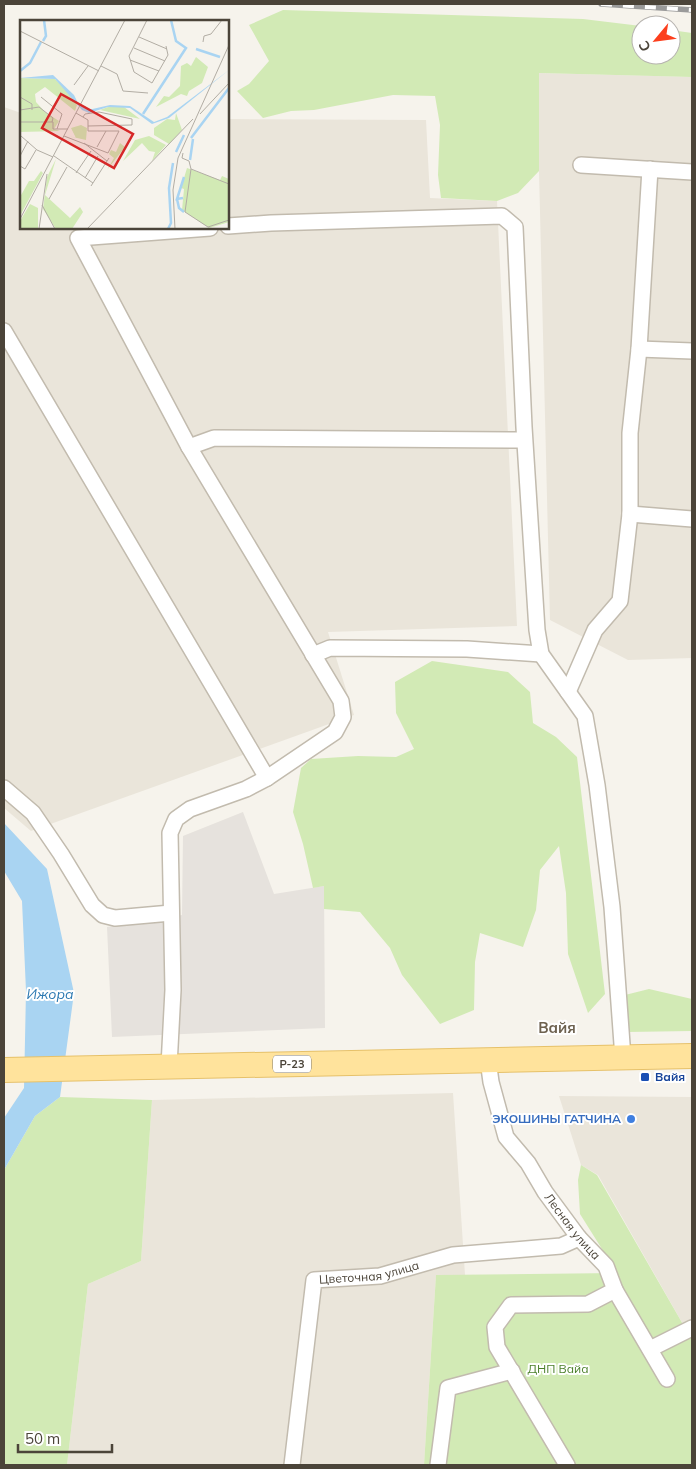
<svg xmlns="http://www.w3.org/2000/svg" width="696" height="1469" font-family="Mulish,sans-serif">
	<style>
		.residential { fill: #eae5da }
		.industrial { fill: #e6e2dd }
		.green { fill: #d2eab5 }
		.water { fill: #a9d4f2 }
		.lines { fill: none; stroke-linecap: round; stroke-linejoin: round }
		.minor-casing { stroke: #c2bbae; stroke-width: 18 }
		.primary-casing { stroke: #e6c16a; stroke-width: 26 }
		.minor { stroke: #fff; stroke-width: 15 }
		.primary { stroke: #ffe39c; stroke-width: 24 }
		.rail-casing { stroke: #9a9a9a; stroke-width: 5.5 }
		.rail { stroke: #fff; stroke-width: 4; stroke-dasharray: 11; stroke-linecap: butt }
		.transit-dot { fill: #1a4fb4; stroke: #fff; stroke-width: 2 }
		.shop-dot { fill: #3f7fe0; stroke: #fff; stroke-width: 2 }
		.labels { text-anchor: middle; stroke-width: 4; stroke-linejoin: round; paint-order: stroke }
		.shield { fill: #fff; stroke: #817c74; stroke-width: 1 }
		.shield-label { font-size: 11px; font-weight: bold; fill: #4b4439 }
		.transit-label { font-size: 12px; font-weight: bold; fill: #164399; stroke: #fff; text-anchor: start }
		.shop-label { font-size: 12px; font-weight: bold; fill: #366cbe; stroke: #fff; text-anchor: end }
		.street-label { font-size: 12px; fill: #4b4439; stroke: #fff }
		.park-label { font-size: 12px; fill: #4a7f2a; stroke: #fff }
		.water-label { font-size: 14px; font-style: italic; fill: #2e7ab2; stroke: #fff }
		.quarter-label { font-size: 15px; font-weight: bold; fill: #6e6250; stroke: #fff }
		.inset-river { fill: none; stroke: #a9d4f2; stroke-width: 2.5 }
		.inset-road { fill: none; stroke: #b2ada4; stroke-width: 1 }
		.view { fill: #d62828; fill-opacity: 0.15; stroke: #d62828; stroke-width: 2.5 }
		.inset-edge { fill: none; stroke: #4b4439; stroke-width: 2.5 }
	</style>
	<rect width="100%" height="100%" fill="#f6f3ec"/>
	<path class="residential" d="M 538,73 L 692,77 L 692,658 L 628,660 L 550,620 L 539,171 Z
		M 4,107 L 21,113 L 21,228 L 228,228 L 228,119 L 426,120 L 430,198 L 497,201 L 517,626 L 328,632 L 354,715 L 31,831 L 4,808 Z
		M 453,1093 L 465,1275 L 436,1275 L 424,1465 L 67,1465 L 88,1284 L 141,1261 L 152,1100 Z
		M 559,1096 L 692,1097 L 692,1340 L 598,1175 L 581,1165 Z"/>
	<path class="industrial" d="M 243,812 L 274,894 L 324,886 L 325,1028 L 112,1037 L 107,927 L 182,915 L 183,836 Z"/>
	<path class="green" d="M 283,10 L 583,19 L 641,26 L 641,55 L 671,55 L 671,30 L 692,33 L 692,77 L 539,73 L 539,171 L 518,193 L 497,201 L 441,198 L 438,175 L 440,125 L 435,96 L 393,95 L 314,110 L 291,111 L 263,118 L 237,91 L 249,84 L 269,61 L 249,25 Z
		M 432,661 L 508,672 L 530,692 L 533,723 L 556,737 L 577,757 L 605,994 L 588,1013 L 568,954 L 566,893 L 559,846 L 540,870 L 536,910 L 523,947 L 480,933 L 475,962 L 474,1010 L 440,1024 L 402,975 L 390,948 L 360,912 L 324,909 L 324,886 L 313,888 L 303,844 L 293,812 L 301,768 L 311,759 L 358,756 L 396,757 L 414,749 L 396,713 L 395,682 Z
		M 649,989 L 692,999 L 692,1031 L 627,1032 L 625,995 Z
		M 60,1097 L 152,1100 L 141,1261 L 88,1284 L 67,1465 L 4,1465 L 4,1170 L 35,1116 Z
		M 581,1165 L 597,1175 L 692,1340 L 692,1465 L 424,1465 L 436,1275 L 617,1273 L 580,1214 L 578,1180 Z"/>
	<path class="water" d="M 4,823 L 47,869 L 74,993 L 60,1097 L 35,1116 L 4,1170 L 4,1118 L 24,1088 L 26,991 L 22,901 L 4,871 Z"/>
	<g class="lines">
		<g class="minor-casing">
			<g id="minor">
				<path d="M 581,165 L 692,172"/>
				<path d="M 228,226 L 271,223 L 502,216 L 515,227 L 524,427 L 537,630 L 541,654 L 585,716 L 597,785 L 612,907 L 623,1058"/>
				<path d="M 4,331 L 267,778"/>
				<path d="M 639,349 L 692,351"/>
				<path d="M 189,447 L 78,238 L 210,228"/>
				<path d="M 630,514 L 692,519"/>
				<path d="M 313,655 L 330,648 L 467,649 L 541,654"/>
				<path d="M 568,692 L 595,630 L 620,601 L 630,514 L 630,433 L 639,349 L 650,169"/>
				<path d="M 4,788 L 33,813 L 61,854 L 92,905 L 103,915 L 115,918 L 171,913"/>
				<path id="s1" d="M 488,1060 L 491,1082 L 506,1137 L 528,1163 L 545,1192 L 579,1238 L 606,1266 L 615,1290 L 588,1304 L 511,1305 L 495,1327 L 497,1347 L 567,1465"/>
				<path d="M 169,1066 L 173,990 L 170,833 L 176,819 L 190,809 L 246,789 L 267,778 L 335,732 L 343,717 L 341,701 L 189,447 L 214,438 L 524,440"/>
				<path d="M 615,1290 L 667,1379"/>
				<path d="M 650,1349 L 692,1328"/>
				<path id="s2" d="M 292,1465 L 314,1280 L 380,1276 L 453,1255 L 561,1246 L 579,1238"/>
				<path d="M 438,1465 L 448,1388 L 512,1371"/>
			</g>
		</g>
		<g class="primary-casing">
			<path id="primary" d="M 4,1070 L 692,1056"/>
		</g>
		<use href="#minor" class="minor"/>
		<use href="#primary" class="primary"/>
		<g class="rail-casing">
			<path id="rail" d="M 601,4 L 692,10"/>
		</g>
		<use href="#rail" class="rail"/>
	</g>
	<rect class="transit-dot" x="640" y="1072" width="10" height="10" rx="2.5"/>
	<circle class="shop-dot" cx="631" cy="1119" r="5"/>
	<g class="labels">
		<rect class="shield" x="273" y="1055.5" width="38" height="17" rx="4"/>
		<g class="shield-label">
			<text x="292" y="1068">Р-23</text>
		</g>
		<g class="transit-label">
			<text x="655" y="1081">Вайя</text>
		</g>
		<g class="shop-label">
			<text x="621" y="1123">ЭКОШИНЫ ГАТЧИНА</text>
		</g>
		<g class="street-label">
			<text dy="4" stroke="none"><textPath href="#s1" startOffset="191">Лесная улица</textPath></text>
			<text dy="4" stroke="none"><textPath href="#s2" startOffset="242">Цветочная улица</textPath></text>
		</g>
		<g class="park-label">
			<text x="558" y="1373">ДНП Вайа</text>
		</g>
		<g class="water-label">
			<text x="50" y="999">Ижора</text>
		</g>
		<g class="quarter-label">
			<text x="557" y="1033">Вайя</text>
		</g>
	</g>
	<g transform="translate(20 20)">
		<rect width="209" height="209" fill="#f6f3ec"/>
		<path d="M 176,37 L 188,47 L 182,63 L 169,71 L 167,76 L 161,74 L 136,87 L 144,76 L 149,77 L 160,66 L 161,46 L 167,43 L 171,46 ZM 0,58 L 35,59 L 52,77 L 57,85 L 55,91 L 25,67 L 15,74 L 16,82 L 25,92 L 39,101 L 34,109 L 40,111 L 0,112 ZM 88,87 L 104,87 L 120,99 L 80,90 ZM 156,93 L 162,110 L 149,124 L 134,115 L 134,108 L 147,99 L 155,100 ZM 61,105 L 67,108 L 66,120 L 48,116 L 56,118 L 51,108 ZM 129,116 L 146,125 L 132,141 L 135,132 L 129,131 L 122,123 L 103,141 L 115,120 ZM 100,123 L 105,127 L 87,150 L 94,138 L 89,134 L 91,130 L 96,132 ZM 36,139 L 25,175 L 50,198 L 60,187 L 63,192 L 52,209 L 36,209 L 23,189 L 27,157 ZM 167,148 L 200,160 L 202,156 L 209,159 L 209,202 L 189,208 L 162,190 L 164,169 L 161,168 ZM 21,151 L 23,153 L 1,194 L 0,177 L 9,161 L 14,161 ZM 10,184 L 18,188 L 18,209 L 0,209 L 0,201 Z" fill="#d2eab5"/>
		<path d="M 209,50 L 149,98 L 132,104 L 110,88 L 88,87 L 69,93 L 62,90 L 35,59 L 0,58 L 33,55 L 54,75 L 59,85 L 68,90 L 90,85 L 110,86 L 134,102 L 147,97 Z" fill="#a9d4f2"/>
		<path class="inset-river" d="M 23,21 L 26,16 L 24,0M 176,29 L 200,37M 0,51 L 10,43 L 21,22M 123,94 L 166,28 L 156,21 L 151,0M 171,118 L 209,68M 156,132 L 164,115M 170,140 L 173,119M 163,178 L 157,179 L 164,157M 157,179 L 159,188 L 164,192M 148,209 L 151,203 L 149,168 L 153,143"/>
		<path class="inset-road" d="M 127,0 L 109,36 L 114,52 L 132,63 L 148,35 L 146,26M 0,11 L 79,51M 119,17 L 147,29M 183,22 L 184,16 L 191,14 L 202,0M 114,28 L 145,41M 110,40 L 139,51M 81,46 L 97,54 L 103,71 L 128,73M 54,65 L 68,46M 0,77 L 12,84 L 12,90M 21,77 L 42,94 L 37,109M 0,90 L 19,87 L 33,98 L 32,102M 56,93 L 68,100 L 68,111 L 86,111 L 77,127M 180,94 L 209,63M 63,97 L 65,94 L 79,92 L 112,99 L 112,105 L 68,106M 0,102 L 33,102 L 33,109 L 48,109M 1,116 L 17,130 L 33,137M 44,116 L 88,133 L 99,111 L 86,111M 64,123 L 87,141M 163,133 L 162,138 L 169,141 L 171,149 L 165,192 L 188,207 L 209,200M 0,136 L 8,121M 34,136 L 73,163M 0,146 L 5,149 L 16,130M 171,149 L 209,164M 56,153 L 71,131M 65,158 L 78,136M 71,166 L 89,138M 29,179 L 47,147M 22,185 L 35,209M 0,199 L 105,0M 19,209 L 27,154M 67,209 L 173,99M 155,209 L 153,170 L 158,138 L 209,25"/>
		<path class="view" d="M 41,74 L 113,114 L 94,148 L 22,108 Z"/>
		<rect width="209" height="209" class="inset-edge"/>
	</g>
	<rect width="696" height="1469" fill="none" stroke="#4b4439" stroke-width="10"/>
	<g transform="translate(656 40) rotate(241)"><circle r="24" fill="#ffffff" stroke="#b7b4b0"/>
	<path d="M0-4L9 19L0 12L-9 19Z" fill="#fc3f1d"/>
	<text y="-8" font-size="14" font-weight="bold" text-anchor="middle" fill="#4b4439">С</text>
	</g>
	<path d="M18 1444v8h94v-8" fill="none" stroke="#4b4439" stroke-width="2.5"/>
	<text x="25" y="1444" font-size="15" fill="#4b4439" stroke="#ffffff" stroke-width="4" paint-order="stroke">50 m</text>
</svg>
